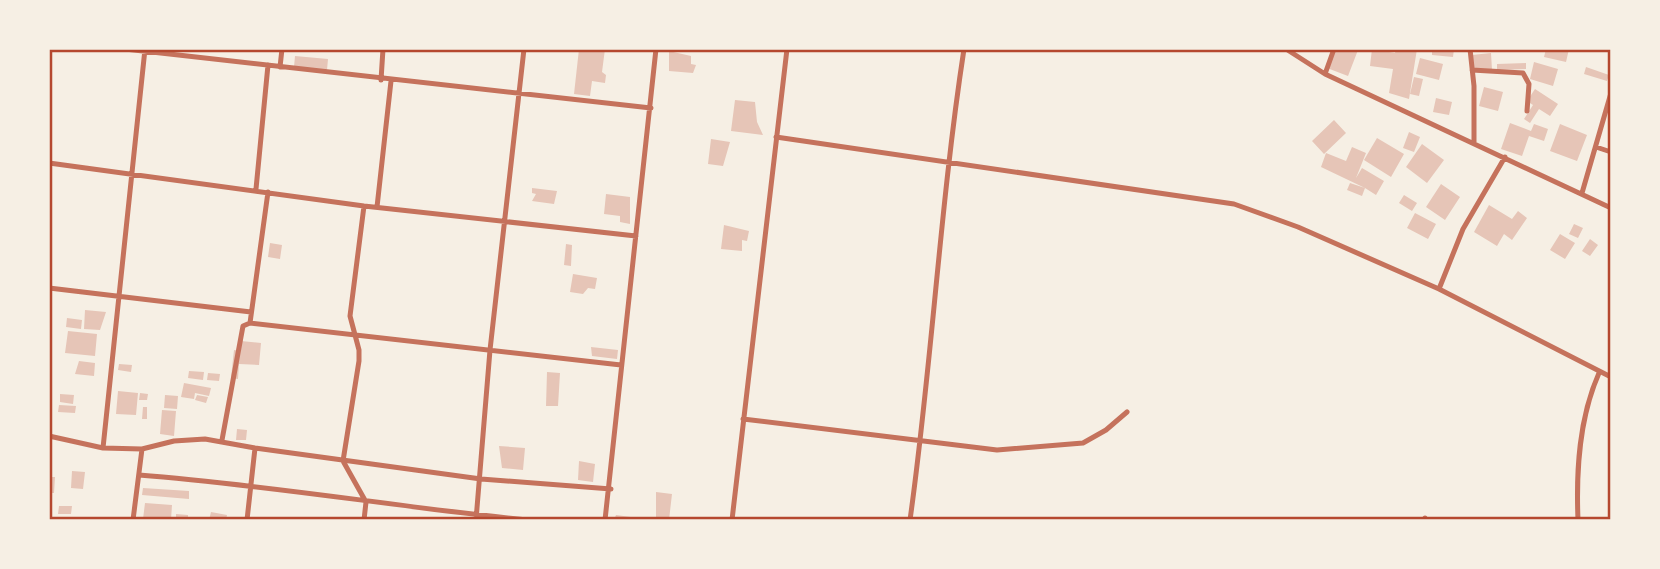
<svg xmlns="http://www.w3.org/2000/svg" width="1660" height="569" font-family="'IBM Plex Sans',sans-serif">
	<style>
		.building { fill: #e6c5b7 }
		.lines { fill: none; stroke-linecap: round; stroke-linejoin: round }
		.minor { stroke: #c5725c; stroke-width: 5 }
		.neatline { fill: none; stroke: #b5482f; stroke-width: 2.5 }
	</style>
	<rect width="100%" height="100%" fill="#f6efe4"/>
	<path class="building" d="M 579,49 L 605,49 L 602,72 L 606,75 L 605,83 L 592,81 L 590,96 L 574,94 Z
		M 1334,49 L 1358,50 L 1348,76 L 1327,68 Z
		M 1372,49 L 1395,53 L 1396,49 L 1417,49 L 1409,99 L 1389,93 L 1393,69 L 1370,66 Z
		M 1432,49 L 1454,49 L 1453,57 L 1432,55 Z
		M 1546,49 L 1569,49 L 1566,62 L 1544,57 Z
		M 669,51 L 691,56 L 691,64 L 696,65 L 693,73 L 669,71 Z
		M 1491,53 L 1492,70 L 1473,72 L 1472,55 Z
		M 295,56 L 328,59 L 327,70 L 294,67 Z
		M 1420,58 L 1443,64 L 1439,80 L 1416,74 Z
		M 1534,62 L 1558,69 L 1553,86 L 1530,79 Z
		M 1526,63 L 1526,69 L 1497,70 L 1497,64 Z
		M 1586,67 L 1609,75 L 1607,81 L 1584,74 Z
		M 1414,77 L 1423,79 L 1419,96 L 1410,94 Z
		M 1484,87 L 1503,92 L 1498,111 L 1479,106 Z
		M 1535,89 L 1558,104 L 1550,116 L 1539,109 L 1530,123 L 1524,119 L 1533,105 L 1527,101 Z
		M 1436,98 L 1452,102 L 1449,115 L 1433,112 Z
		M 735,100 L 755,102 L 757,122 L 763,135 L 731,131 Z
		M 1334,120 L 1346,133 L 1324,154 L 1312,141 Z
		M 1510,123 L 1531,131 L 1534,124 L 1548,129 L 1544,141 L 1529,136 L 1522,156 L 1501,149 Z
		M 1560,124 L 1587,135 L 1577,161 L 1550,151 Z
		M 1409,132 L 1420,137 L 1414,152 L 1403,148 Z
		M 1377,138 L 1404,154 L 1391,177 L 1364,160 Z
		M 711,139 L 730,142 L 723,166 L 708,164 Z
		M 1422,144 L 1444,160 L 1427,183 L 1406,167 Z
		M 1352,147 L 1366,153 L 1356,178 L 1362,168 L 1384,181 L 1376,195 L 1365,188 L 1362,196 L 1347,190 L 1350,183 L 1365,188 L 1321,167 L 1326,153 L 1346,161 Z
		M 1441,184 L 1460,197 L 1445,220 L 1426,207 Z
		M 532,188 L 557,191 L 554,204 L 532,201 L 536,194 L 532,193 Z
		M 606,194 L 630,197 L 630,224 L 620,222 L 620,216 L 604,214 Z
		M 1404,195 L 1417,203 L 1412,211 L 1399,203 Z
		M 1489,205 L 1512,219 L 1518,211 L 1527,218 L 1512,240 L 1504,234 L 1497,246 L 1474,232 Z
		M 1415,213 L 1436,224 L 1428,239 L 1407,228 Z
		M 1574,224 L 1583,228 L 1578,238 L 1569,234 Z
		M 724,225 L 749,231 L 747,241 L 742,240 L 742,251 L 721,249 Z
		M 1560,234 L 1575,243 L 1565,259 L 1550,250 Z
		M 1590,239 L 1598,245 L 1590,256 L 1582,251 Z
		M 270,243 L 282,245 L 280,259 L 268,257 Z
		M 566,244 L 572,245 L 571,266 L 564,265 Z
		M 573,274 L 597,278 L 595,289 L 588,288 L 583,294 L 570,292 Z
		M 85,310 L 106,312 L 100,330 L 84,329 Z
		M 67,318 L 82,320 L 81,329 L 66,327 Z
		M 68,331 L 97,334 L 95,356 L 65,353 Z
		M 241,341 L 261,343 L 259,365 L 239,364 L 238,379 L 231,378 L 234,350 L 241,351 Z
		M 591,347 L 618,350 L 617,359 L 592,356 Z
		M 79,361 L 95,363 L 94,376 L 75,374 Z
		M 119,364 L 132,365 L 131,372 L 118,370 Z
		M 189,371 L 204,372 L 203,380 L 188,378 Z
		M 547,372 L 560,373 L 558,406 L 546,406 Z
		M 208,373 L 220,374 L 219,381 L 207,380 Z
		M 184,383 L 211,388 L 209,396 L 195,393 L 194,399 L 181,397 Z
		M 118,391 L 138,393 L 136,415 L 116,414 Z
		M 140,393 L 148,394 L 147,400 L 139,400 Z
		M 60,394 L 74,395 L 73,404 L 60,402 Z
		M 165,395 L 178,396 L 177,409 L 164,408 Z
		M 197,395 L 208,397 L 206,403 L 195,400 Z
		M 59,405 L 76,406 L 75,413 L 58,412 Z
		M 143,407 L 147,407 L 147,419 L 142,419 Z
		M 162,410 L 176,411 L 174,436 L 160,434 Z
		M 237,429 L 247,430 L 246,440 L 236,440 Z
		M 499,446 L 525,448 L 523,470 L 502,468 Z
		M 579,461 L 595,464 L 593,482 L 578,480 Z
		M 72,471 L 85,472 L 83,489 L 71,488 Z
		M 49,477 L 55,477 L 54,493 L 49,493 Z
		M 143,488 L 189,491 L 189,499 L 142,495 Z
		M 656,492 L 672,494 L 669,520 L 656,520 Z
		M 145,503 L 172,505 L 171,520 L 143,519 Z
		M 59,506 L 72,506 L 71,514 L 58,514 Z
		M 211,512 L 227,515 L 226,520 L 209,520 Z
		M 176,514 L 188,515 L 188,520 L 176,520 Z
		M 616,515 L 638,518 L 638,520 L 614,520 Z"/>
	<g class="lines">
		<path class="minor" d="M 125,49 L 651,108
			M 1286,49 L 1325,74 L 1611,208
			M 1470,49 L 1474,86 L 1474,142
			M 280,67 L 282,49
			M 1472,70 L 1523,73 L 1529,84 L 1527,111
			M 1325,74 L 1334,49
			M 381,80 L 383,49
			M 776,137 L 1234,204 L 1298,227 L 1439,289 L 1611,377
			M 1596,147 L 1611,152
			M 49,163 L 364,206 L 636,236
			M 256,189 L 268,65
			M 1582,193 L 1611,93
			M 377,207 L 391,81
			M 49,288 L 251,312
			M 1439,289 L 1463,229 L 1505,157
			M 250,323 L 621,365
			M 743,419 L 997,450 L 1083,443 L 1106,430 L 1127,412
			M 49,436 L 103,448 L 142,449 L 174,441 L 205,439 L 255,448 L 481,479 L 611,489
			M 222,440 L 243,326 L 250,323 L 268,192
			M 103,448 L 145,49
			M 139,475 C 269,485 397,507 527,520
			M 133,520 L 142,449
			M 247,520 L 255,448
			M 364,520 L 366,502 L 343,461 L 359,361 L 359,350 L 350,316 L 364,206
			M 476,520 L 490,350 L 524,49
			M 605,520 L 656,49
			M 732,520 L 787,49
			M 910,520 C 932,363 940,205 964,49
			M 1425,520 L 1425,518
			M 1578,520 C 1576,470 1579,418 1599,373"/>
	</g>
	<rect width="1660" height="569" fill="none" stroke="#f6efe4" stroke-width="102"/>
	<rect x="51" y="51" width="1558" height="467" class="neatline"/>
</svg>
